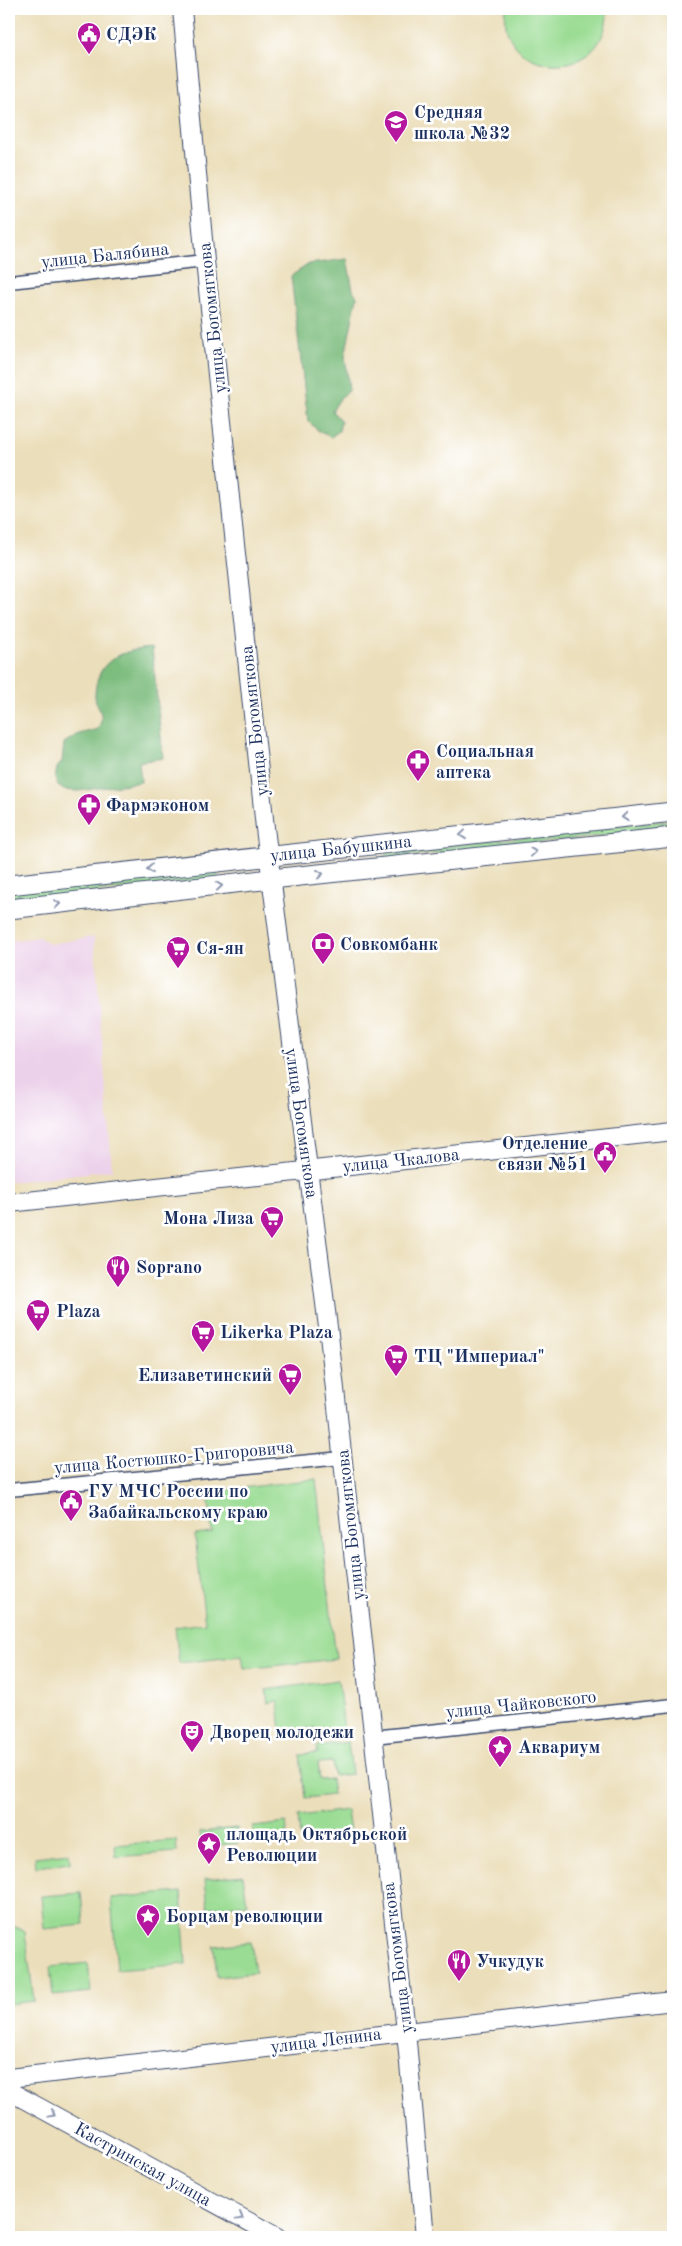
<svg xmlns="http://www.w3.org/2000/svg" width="682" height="2246" font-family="'Old Standard TT',serif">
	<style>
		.built { fill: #ecd1ea }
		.green { fill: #9adc93; stroke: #5a8678 }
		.forest { fill: #7bbc7d; stroke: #4b766e }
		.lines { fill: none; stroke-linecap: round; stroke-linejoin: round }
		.street-casing { stroke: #3a496c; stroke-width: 15 }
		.secondary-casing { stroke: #3a496c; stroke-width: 20 }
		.primary-casing { stroke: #3a496c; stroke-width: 21 }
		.street { stroke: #fff; stroke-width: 12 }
		.secondary { stroke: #fff; stroke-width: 18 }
		.primary { stroke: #fff; stroke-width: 19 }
		.oneway { stroke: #8d97ae }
		.labels { text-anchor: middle; stroke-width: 5; stroke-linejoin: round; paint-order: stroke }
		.poi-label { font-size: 18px; font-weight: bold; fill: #1b2f5e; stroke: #fff; text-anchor: start }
		.street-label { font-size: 18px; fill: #1b2f5e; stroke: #fff }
	</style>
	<rect width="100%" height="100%" fill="#fff"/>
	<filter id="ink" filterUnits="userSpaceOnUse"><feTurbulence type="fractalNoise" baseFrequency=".02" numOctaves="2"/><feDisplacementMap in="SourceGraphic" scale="10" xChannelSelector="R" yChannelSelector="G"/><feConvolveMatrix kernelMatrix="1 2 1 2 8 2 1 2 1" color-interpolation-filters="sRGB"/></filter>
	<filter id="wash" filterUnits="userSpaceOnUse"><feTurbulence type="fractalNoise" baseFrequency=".0096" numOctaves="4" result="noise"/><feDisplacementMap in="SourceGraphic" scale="20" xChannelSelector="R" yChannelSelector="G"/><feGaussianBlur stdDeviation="1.12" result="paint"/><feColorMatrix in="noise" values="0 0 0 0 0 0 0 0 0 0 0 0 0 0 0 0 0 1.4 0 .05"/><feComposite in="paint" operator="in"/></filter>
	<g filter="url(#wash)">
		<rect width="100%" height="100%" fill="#ebdeba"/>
		<path class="built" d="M 39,937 L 49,944 L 94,937 L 112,1170 L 9,1182 L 9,941 Z"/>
		<path class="green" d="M 506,9 L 607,9 C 609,88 496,77 506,9 Z
			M 673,820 L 673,823 L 662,824 L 650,831 L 309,866 L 382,858 L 388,853 Z
			M 217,868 L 218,879 L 9,901 L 9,890 Z
			M 316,1479 L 336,1659 L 244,1669 L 242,1656 L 179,1663 L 175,1627 L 205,1623 L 195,1535 L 212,1533 L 208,1492 Z
			M 338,1680 L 344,1730 L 317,1733 L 316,1728 L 281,1732 L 278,1701 L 268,1703 L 266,1690 Z
			M 348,1742 L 352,1774 L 334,1776 L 332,1762 L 318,1763 L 320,1780 L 331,1779 L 333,1795 L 305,1798 L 300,1755 L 318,1753 L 317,1746 Z
			M 347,1810 L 350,1832 L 300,1838 L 298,1816 Z
			M 286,1823 L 288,1839 L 254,1843 L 253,1827 Z
			M 237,1828 L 238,1843 L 202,1847 L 200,1832 Z
			M 176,1840 L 177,1852 L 116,1857 L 115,1845 Z
			M 69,1853 L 70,1863 L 36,1867 L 35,1857 Z
			M 243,1875 L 247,1904 L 208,1908 L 205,1879 Z
			M 181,1892 L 186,1964 L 117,1970 L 111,1898 Z
			M 81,1893 L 84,1925 L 44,1929 L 41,1896 Z
			M 9,1924 L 25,1932 L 34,2001 L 9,2004 Z
			M 251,1942 L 255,1973 L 217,1977 L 214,1946 Z
			M 88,1963 L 91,1992 L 53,1996 L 50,1967 Z"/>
		<path class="forest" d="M 347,259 L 353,290 L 357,297 L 345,356 L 349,391 L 341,397 L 332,411 L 341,421 L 339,431 L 331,437 L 320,432 L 308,421 L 291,276 L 309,264 Z
			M 152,648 L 163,758 L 139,762 L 141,782 L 78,791 L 64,790 L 58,786 L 55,779 L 57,768 L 62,762 L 64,743 L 79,734 L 98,729 C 107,712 95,709 95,695 C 96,660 121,650 152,648 Z"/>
	</g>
	<g filter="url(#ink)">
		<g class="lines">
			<g class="street-casing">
				<path id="street" d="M 9,282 L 205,261
					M 9,1490 L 342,1458
					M 373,1737 L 673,1705"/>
			</g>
			<g class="secondary-casing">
				<path id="secondary" d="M 182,9 L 205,261 L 265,828 L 329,1335 L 406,2031 L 425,2237
					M 9,1203 L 673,1131
					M 9,2078 L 673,2001
					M 9,2091 L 277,2237"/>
			</g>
			<g class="primary-casing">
				<path id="primary" d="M 9,885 L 673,812
					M 9,909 L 271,879 L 673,837"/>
			</g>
			<use href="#street" class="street"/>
			<use href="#secondary" class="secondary"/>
			<use href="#primary" class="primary"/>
		</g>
		<defs><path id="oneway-chevron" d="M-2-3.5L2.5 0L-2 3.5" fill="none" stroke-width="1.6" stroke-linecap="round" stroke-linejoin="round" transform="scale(1.25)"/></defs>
		<g class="oneway">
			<use href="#oneway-chevron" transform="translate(625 817) rotate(174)"/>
			<use href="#oneway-chevron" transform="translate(463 835) rotate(174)"/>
			<use href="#oneway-chevron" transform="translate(533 852) rotate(-6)"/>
			<use href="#oneway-chevron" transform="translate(150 869) rotate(174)"/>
			<use href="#oneway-chevron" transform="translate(320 874) rotate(-6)"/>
			<use href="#oneway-chevron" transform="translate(219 886) rotate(-6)"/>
			<use href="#oneway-chevron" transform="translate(57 904) rotate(-6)"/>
			<use href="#oneway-chevron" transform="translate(52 2114) rotate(29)"/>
			<use href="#oneway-chevron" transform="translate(240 2217) rotate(29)"/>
		</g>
	</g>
	<defs>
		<g id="civic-pin" transform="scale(1.25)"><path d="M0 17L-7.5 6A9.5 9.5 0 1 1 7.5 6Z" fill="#b5179e" stroke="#fff"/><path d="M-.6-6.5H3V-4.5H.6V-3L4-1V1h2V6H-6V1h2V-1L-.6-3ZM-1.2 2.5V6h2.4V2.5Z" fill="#fff"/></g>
		<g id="school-pin" transform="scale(1.25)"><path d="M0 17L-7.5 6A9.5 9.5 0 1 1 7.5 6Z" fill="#b5179e" stroke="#fff"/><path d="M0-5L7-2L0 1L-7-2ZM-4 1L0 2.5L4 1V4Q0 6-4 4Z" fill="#fff"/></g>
		<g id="pharmacy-pin" transform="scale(1.25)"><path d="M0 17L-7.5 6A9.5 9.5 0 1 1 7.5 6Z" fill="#b5179e" stroke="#fff"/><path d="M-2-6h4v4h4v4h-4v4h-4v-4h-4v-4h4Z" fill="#fff"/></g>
		<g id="bank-pin" transform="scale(1.25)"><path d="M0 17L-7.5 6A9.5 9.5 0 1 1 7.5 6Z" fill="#b5179e" stroke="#fff"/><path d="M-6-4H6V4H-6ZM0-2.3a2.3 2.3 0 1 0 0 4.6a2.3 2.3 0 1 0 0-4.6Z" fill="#fff"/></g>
		<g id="supermarket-pin" transform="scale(1.25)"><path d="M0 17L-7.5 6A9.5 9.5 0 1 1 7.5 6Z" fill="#b5179e" stroke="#fff"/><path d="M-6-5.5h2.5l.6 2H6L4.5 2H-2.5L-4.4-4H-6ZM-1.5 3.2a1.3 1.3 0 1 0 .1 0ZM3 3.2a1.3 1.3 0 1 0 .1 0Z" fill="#fff"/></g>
		<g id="restaurant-pin" transform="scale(1.25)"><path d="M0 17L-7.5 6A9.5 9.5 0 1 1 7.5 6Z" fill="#b5179e" stroke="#fff"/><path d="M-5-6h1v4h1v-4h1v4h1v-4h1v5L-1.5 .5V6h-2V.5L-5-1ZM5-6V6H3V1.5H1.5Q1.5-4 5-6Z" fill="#fff"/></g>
		<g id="theatre-pin" transform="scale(1.25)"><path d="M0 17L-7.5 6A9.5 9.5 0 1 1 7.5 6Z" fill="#b5179e" stroke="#fff"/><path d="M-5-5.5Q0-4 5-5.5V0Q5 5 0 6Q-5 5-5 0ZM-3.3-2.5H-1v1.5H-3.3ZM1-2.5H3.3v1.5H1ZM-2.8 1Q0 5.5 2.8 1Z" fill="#fff"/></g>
		<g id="sight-pin" transform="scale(1.25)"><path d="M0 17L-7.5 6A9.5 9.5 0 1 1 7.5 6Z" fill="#b5179e" stroke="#fff"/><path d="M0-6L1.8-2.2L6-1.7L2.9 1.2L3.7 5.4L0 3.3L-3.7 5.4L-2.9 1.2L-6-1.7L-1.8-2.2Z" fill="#fff"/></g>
	</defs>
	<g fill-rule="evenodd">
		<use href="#civic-pin" x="89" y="34"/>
		<use href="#school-pin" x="396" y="122"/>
		<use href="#pharmacy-pin" x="418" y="761"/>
		<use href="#pharmacy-pin" x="89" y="805"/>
		<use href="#bank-pin" x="323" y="944"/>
		<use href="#supermarket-pin" x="178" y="948"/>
		<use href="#civic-pin" x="605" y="1153"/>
		<use href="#supermarket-pin" x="272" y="1218"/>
		<use href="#restaurant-pin" x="118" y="1267"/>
		<use href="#supermarket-pin" x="38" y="1311"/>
		<use href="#supermarket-pin" x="203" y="1332"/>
		<use href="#supermarket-pin" x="396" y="1356"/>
		<use href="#supermarket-pin" x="290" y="1375"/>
		<use href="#civic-pin" x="71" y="1501"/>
		<use href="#theatre-pin" x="192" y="1732"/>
		<use href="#sight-pin" x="500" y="1747"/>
		<use href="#sight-pin" x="209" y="1844"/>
		<use href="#sight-pin" x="148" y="1916"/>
		<use href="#restaurant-pin" x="459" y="1961"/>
	</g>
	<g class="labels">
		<g class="poi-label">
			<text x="106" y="40">СДЭК</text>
			<text x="414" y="118">Средняя<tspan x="414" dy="21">школа №32</tspan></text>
			<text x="436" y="757">Социальная<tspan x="436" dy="21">аптека</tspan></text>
			<text x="106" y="811">Фармэконом</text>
			<text x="340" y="950">Совкомбанк</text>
			<text x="196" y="954">Ся-ян</text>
			<text x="588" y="1149" text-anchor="end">Отделение<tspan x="588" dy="21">связи №51</tspan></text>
			<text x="254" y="1224" text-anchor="end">Мона Лиза</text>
			<text x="136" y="1273">Soprano</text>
			<text x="56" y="1317">Plaza</text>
			<text x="220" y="1338">Likerka Plaza</text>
			<text x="414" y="1362">ТЦ "Империал"</text>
			<text x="272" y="1381" text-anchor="end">Елизаветинский</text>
			<text x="88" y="1497">ГУ МЧС России по<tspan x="88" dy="21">Забайкальскому краю</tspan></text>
			<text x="210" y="1738">Дворец молодежи</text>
			<text x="518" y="1753">Аквариум</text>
			<text x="226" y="1840">площадь Октябрьской<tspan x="226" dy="21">Революции</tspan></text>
			<text x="166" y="1922">Борцам революции</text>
			<text x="476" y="1967">Учкудук</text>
		</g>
		<g class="street-label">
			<text transform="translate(105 255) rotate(-6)" y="6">улица Балябина</text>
			<text transform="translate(212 318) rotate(-96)" y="6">улица Богомягкова</text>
			<text transform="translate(254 721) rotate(-96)" y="6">улица Богомягкова</text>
			<text transform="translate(341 848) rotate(-6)" y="6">улица Бабушкина</text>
			<text transform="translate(302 1123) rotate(82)" y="6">улица Богомягкова</text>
			<text transform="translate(401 1160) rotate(-6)" y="6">улица Чкалова</text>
			<text transform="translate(174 1457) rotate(-5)" y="6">улица Костюшко-Григоровича</text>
			<text transform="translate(350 1525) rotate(-96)" y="6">улица Богомягкова</text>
			<text transform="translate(521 1704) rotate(-6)" y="6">улица Чайковского</text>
			<text transform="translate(397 1958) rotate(-97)" y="6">улица Богомягкова</text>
			<text transform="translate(326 2040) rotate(-7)" y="6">улица Ленина</text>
			<text transform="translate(143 2164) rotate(29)" y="6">Кастринская улица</text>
		</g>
	</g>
	<rect width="682" height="2246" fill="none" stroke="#fff" stroke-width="30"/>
</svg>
